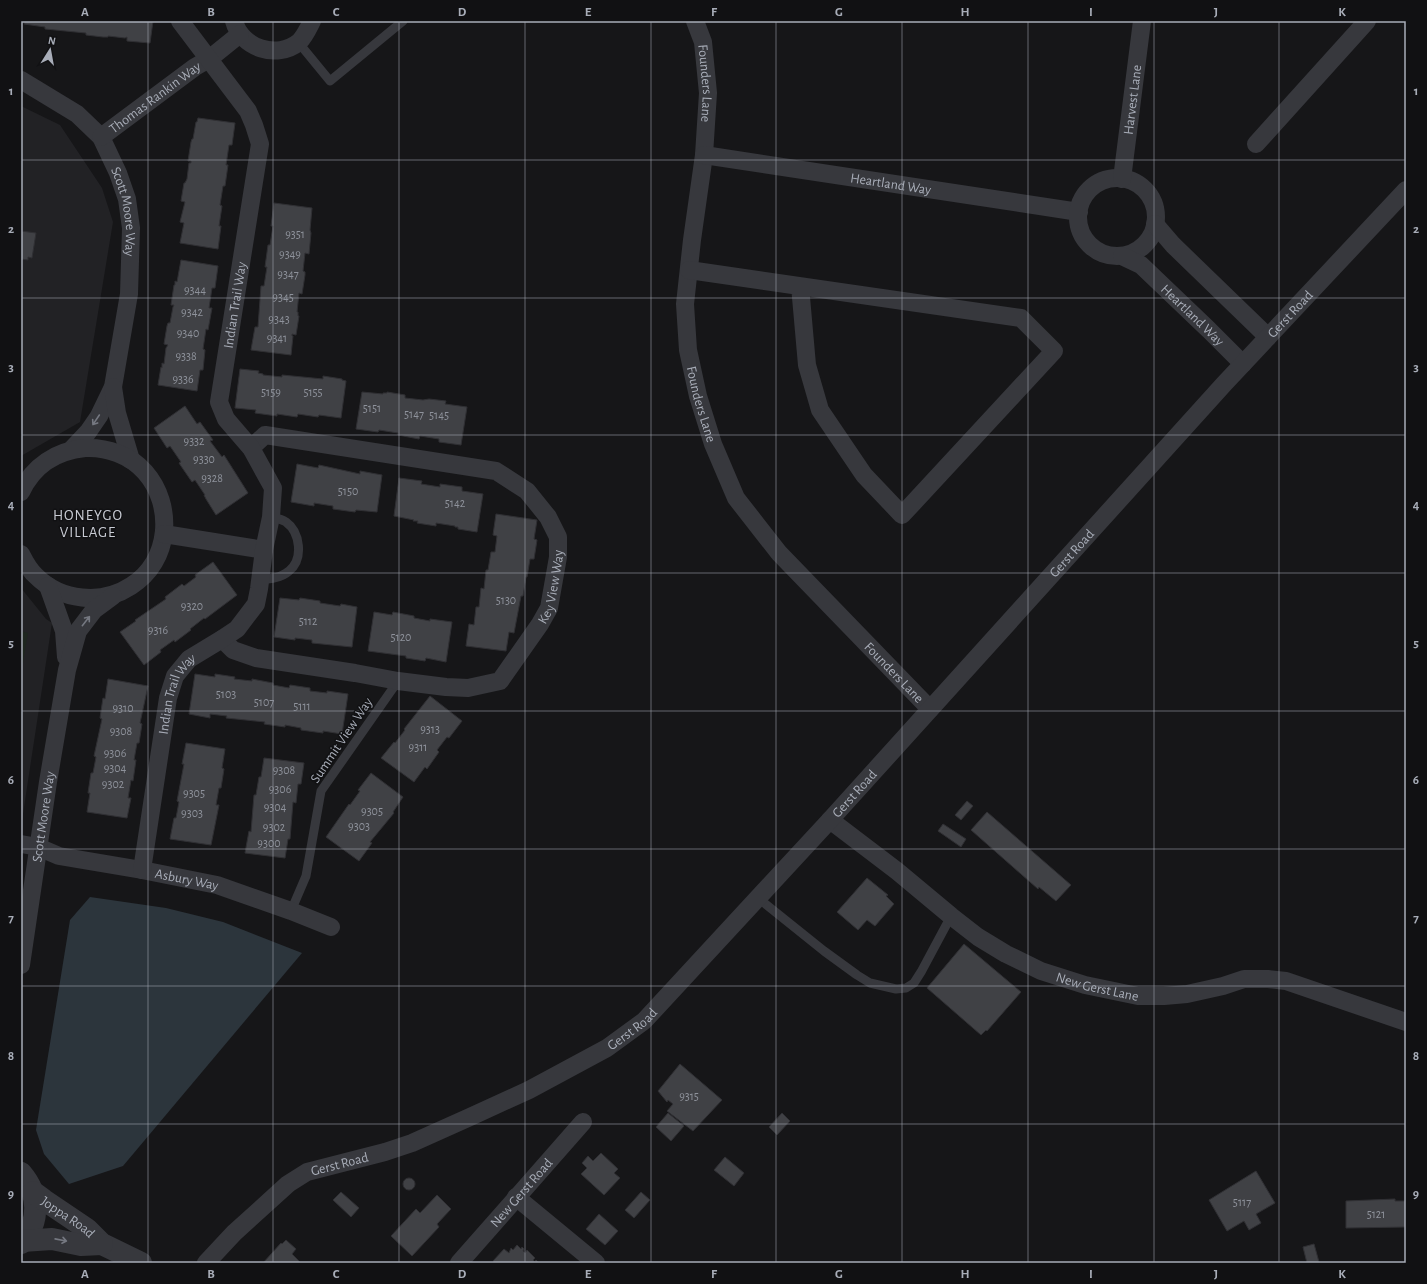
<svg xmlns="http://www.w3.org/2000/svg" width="1427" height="1284" font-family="'Alegreya Sans',sans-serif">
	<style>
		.built { fill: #222225 }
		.green { fill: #1e261f }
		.water { fill: #2c353c }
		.building { fill: #404145; stroke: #303034 }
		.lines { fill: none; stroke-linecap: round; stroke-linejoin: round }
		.service { stroke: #37383d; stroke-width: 9 }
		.minor { stroke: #37383d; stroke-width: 18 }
		.tertiary { stroke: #37383d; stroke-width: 22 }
		.oneway { stroke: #757881 }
		.grid { fill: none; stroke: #a8adb8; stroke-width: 1; stroke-opacity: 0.55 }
		.labels { text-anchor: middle; stroke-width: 3; stroke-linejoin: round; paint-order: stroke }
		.number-label { font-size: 12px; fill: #8e929b }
		.street-label { font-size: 14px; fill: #a8adb8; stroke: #111113 }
		.neighbourhood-label { font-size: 15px; letter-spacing: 1px; fill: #c9ccd4; stroke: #111113 }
		.neatline { fill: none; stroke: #a8adb8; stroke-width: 1.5 }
		.grid-label { font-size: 13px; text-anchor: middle; font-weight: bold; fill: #a8adb8 }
	</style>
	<rect width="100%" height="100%" fill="#161618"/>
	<path class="built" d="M 21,106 L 60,125 L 102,188 L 113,222 L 80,422 L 21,456 Z
		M 21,588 L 46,619 L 52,623 L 21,827 Z"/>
	<path class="green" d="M 21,631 L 28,633 L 21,674 Z"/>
	<path class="water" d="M 90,897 L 166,908 L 223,922 L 302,953 L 123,1166 L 69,1184 L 44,1154 L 36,1130 L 70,920 Z"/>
	<path class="building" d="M 25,21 L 153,21 L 150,43 L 127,41 L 127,37 L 125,38 L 108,36 L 108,37 L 103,37 L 86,35 L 86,33 L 45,29 L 45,27 L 24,24 Z
		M 198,118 L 235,123 L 232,145 L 229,145 L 226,165 L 228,165 L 225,186 L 223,186 L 220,205 L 222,206 L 219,226 L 221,226 L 218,249 L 180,243 L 184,223 L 180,222 L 185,202 L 181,201 L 184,183 L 185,183 L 187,179 L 189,163 L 191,163 L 191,161 L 188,161 L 191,142 L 192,139 L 193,139 L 196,122 L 197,122 Z
		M 274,203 L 312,208 L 310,230 L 311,233 L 309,254 L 305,253 L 303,271 L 305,272 L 305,275 L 302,294 L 299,293 L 297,312 L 298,312 L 298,316 L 299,316 L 296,335 L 292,334 L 292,336 L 293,336 L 291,355 L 251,350 L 255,327 L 258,327 L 261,286 L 264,286 L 267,267 L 265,267 L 268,245 L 270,245 L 273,226 L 271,226 Z
		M 21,231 L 36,233 L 32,258 L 28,257 L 28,260 L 21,259 Z
		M 181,260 L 218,266 L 215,288 L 212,288 L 209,308 L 212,308 L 208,330 L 206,329 L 203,349 L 205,350 L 203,370 L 200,370 L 197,391 L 158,385 L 161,367 L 162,368 L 162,363 L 164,364 L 166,348 L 168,345 L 164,344 L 167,326 L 168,323 L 170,323 L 173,307 L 174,305 L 171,305 L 174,285 L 175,285 L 175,281 L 177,282 Z
		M 240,369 L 259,371 L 258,373 L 263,374 L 263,375 L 282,377 L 282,375 L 323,379 L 323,376 L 342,379 L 342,380 L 346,381 L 341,418 L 319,415 L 318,417 L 298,414 L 297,417 L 277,414 L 277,416 L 255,413 L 256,410 L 235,408 Z
		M 362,392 L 383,394 L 383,393 L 387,393 L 387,392 L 405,395 L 405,398 L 423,400 L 429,399 L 446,401 L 445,404 L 467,407 L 461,445 L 439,442 L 439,439 L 420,436 L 419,439 L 398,435 L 398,433 L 379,430 L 378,432 L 356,429 Z
		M 185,406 L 197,424 L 200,422 L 213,440 L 210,441 L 222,457 L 224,455 L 248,493 L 216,515 L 206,499 L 204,495 L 205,495 L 195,480 L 192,482 L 181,466 L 179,463 L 181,462 L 170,446 L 167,448 L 154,428 Z
		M 297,464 L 318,468 L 319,465 L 360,474 L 360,471 L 382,475 L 377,512 L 356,510 L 355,512 L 333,509 L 333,506 L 314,503 L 314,506 L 291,502 Z
		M 399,478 L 422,481 L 421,484 L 440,487 L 440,484 L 462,487 L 462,491 L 483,494 L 477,532 L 458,529 L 458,527 L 455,527 L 455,526 L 436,523 L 436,526 L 417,523 L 418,521 L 413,521 L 414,520 L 394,516 Z
		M 496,514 L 537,520 L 534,539 L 537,540 L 534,559 L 530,559 L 527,577 L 526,577 L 523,596 L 521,596 L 514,633 L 509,632 L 506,651 L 466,646 L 469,624 L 474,625 L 476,607 L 479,607 L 481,588 L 484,589 L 486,570 L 488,570 L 491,552 L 495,552 L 497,536 L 493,535 Z
		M 213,562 L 237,595 L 205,619 L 204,618 L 190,629 L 191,630 L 175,642 L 174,640 L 160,650 L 161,652 L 144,665 L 120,632 L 136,621 L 135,620 L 166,599 L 165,597 L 182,584 L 184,586 L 196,577 L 195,575 Z
		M 280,598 L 299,600 L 300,598 L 320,601 L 320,603 L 340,606 L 341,604 L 357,607 L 352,647 L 312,643 L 312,640 L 295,638 L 295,640 L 274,637 Z
		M 374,612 L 392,615 L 393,612 L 414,616 L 414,618 L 430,621 L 430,619 L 452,622 L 446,662 L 426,658 L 425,661 L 406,658 L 406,656 L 368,651 Z
		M 195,674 L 215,677 L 215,674 L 235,677 L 234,679 L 252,681 L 252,679 L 273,683 L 273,685 L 289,688 L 290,685 L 310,688 L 310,691 L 327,693 L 327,691 L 348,694 L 342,734 L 323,731 L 323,733 L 301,730 L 301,728 L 285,725 L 285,727 L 264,724 L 265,722 L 226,718 L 227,716 L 210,714 L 210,718 L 189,714 Z
		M 108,679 L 148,686 L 140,723 L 142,724 L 139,743 L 137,743 L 134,760 L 136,760 L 133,781 L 131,780 L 128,798 L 131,798 L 127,818 L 87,812 L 90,793 L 88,793 L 91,773 L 93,773 L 96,757 L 94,756 L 102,719 L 100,718 L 103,698 L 105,699 Z
		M 430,696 L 462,721 L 449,738 L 447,737 L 437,750 L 439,752 L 427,769 L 425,767 L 414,782 L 381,758 L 394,742 L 395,743 L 405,730 L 404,729 Z
		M 186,743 L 225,749 L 222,768 L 224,769 L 221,788 L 219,788 L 216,805 L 219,805 L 211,845 L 170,839 L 174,818 L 176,818 L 179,802 L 177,801 L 184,764 L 182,764 Z
		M 264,758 L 304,763 L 301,784 L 298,784 L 296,803 L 293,802 L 290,839 L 288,839 L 285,858 L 245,853 L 249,831 L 251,832 L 254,795 L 256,795 L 259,777 L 261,777 Z
		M 371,773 L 403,797 L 393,812 L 394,813 L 370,842 L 372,843 L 359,861 L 326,837 L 349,804 L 350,805 L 360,791 L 358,790 Z
		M 967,801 L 973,806 L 961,820 L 955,815 Z
		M 987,812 L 1071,885 L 1056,901 L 1039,887 L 1038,889 L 971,830 Z
		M 943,824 L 966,839 L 961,847 L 938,831 Z
		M 867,878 L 888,895 L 886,896 L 894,904 L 875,926 L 867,920 L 858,930 L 837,912 Z
		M 964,944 L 1021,992 L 987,1031 L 986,1030 L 981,1035 L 927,988 Z
		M 680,1064 L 722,1100 L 693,1131 L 667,1111 L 673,1104 L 668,1100 L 667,1102 L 658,1091 Z
		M 668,1113 L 684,1126 L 671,1141 L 656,1127 Z
		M 782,1113 L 790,1121 L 777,1135 L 769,1127 Z
		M 601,1153 L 618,1169 L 614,1173 L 620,1178 L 604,1195 L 581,1174 L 587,1168 L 582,1163 L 588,1156 L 593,1161 Z
		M 725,1157 L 744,1173 L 734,1186 L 714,1170 Z
		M 1256,1171 L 1275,1203 L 1256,1214 L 1261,1223 L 1249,1230 L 1244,1221 L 1227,1231 L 1209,1200 Z
		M403 1184a6 6 0 1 1 12 0a6 6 0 1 1-12 0Z
		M 341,1192 L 359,1208 L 351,1217 L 333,1200 Z
		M 641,1192 L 650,1200 L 634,1218 L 625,1210 Z
		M 437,1195 L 451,1209 L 437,1224 L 439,1227 L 412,1256 L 391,1236 L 416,1209 L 420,1213 Z
		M 1395,1199 L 1395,1201 L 1406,1201 L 1406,1227 L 1346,1228 L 1346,1201 Z
		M 599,1214 L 618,1231 L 605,1245 L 586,1229 Z
		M 286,1240 L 296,1249 L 292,1254 L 300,1262 L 299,1263 L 263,1263 L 281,1243 L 282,1244 Z
		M 1314,1244 L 1319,1262 L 1307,1263 L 1303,1247 Z
		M 517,1245 L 521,1249 L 522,1247 L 524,1249 L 523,1251 L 525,1253 L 527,1250 L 535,1258 L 533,1260 L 535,1262 L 536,1260 L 538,1262 L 495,1263 L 493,1261 L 504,1249 L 509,1253 L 511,1248 L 513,1250 Z"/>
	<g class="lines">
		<path class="service" d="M 298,42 L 330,81 L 403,21
			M 260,580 C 270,579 281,578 289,571 C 304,559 300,532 286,522 C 282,519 276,518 271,517
			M 758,898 L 824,951 L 857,975 L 870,983 L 896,989 L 906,988 L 914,983 L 921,972 L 951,916
			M 291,911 L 306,876 L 321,791 L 398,681"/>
		<g class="minor">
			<path d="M 234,21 C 241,48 277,60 299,42 C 305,36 308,29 312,21"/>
			<path id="s1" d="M 695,21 L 703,42 L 708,93 L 704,155 L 692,240 L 685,304 L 688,350 L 698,396 L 713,444 L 736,498 L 779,553 L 930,709"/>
			<path id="s2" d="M 21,80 L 77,114 L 101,137 L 118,173 L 127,199 L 131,228 L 129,294 L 113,387 L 99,416 L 88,432 L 72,449"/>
			<path id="s3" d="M 101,137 L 195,67 L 209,59 L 240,34"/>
			<path d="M 1256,144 L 1367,21"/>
			<path id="s4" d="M 704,155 L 1079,212"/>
			<circle cx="1117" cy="217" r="39"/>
			<path id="s5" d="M 1122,179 L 1142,21"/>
			<path d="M 1155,224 L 1173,245 L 1268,337"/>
			<path id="s6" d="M 1122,256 L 1141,265 L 1209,330 L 1243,364"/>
			<path d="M 689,270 L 1021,318 L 1054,351 L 902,515 L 864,475 L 820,410 L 807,365 L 800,286"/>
			<path d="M 113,387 L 117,413 L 131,460"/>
			<path d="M 21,492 C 33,466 56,451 85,448 C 107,447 130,455 145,472 C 174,505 171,561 131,586 C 102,605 61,601 36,576 C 29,570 25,562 21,554"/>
			<path d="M 164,534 L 264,550"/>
			<path d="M 48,586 L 64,631 L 66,657"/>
			<path id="s7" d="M 222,639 L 233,650 L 256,658 L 355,673 L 398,681 L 446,687 L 468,688 L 500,681 L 540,624 L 549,608 L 558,557 L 558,537 L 548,517 L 527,491 L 496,471 L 265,435 L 251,448"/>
			<path id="s8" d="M 830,820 L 897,871 L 951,916 L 978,937 L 1006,954 L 1041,971 L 1085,985 L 1138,996 L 1164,996 L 1187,994 L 1223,986 L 1244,979 L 1268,979 L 1286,981 L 1406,1022"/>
			<path id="s9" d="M 21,844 L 38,847 L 59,856 L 142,870 L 217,885 L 291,911 L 331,927"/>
			<path id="s10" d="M 142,870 L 168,698 L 175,676 L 189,659 L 222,639 L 237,629 L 256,604 L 259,589 L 264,550 L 271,517 L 273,488 L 251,448 L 226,419 L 219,402 L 260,144 L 254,125 L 248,111 L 180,21"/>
			<path id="s11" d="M 21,965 L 48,782 L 67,670 L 78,631 L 94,610 L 113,596"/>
			<path d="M 516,1197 L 596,1263"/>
			<path id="s12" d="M 206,1263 L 234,1233 L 288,1184 L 307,1172 L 385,1152 L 412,1143 L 470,1117 L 529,1090 L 607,1048 L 644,1021 L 830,820 L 1224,384 L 1406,190"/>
			<path id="s13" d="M 459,1263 L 583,1122"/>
		</g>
		<g class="tertiary">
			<path d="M 21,1173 C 39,1194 41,1221 21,1243"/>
			<path id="s14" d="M 33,1192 L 44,1200 L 87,1229 L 102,1244 L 141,1263"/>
			<path d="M 22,1241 L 52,1239 L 81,1245 L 102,1244"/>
		</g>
	</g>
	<defs><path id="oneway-shaft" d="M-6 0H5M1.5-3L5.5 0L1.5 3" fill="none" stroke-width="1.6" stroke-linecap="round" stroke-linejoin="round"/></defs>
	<g class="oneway">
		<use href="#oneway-shaft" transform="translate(96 420) rotate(124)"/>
		<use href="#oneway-shaft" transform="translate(86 621) rotate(-52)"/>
		<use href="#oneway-shaft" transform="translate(61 1240) rotate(11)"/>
	</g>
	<path class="grid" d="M 148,21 L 148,1263M 273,21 L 273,1263M 399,21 L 399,1263M 525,21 L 525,1263M 651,21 L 651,1263M 776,21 L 776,1263M 902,21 L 902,1263M 1028,21 L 1028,1263M 1154,21 L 1154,1263M 1279,21 L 1279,1263M 21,160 L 1406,160M 21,298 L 1406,298M 21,435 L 1406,435M 21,573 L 1406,573M 21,711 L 1406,711M 21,849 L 1406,849M 21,986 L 1406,986M 21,1124 L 1406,1124"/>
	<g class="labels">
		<g class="number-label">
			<text x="295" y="238">9351</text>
			<text x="290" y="258">9349</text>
			<text x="288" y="278">9347</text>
			<text x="195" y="294">9344</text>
			<text x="283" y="301">9345</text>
			<text x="192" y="316">9342</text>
			<text x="279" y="323">9343</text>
			<text x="188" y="337">9340</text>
			<text x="277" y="342">9341</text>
			<text x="186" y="360">9338</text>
			<text x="183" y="383">9336</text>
			<text x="271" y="396">5159</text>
			<text x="313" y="396">5155</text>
			<text x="372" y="412">5151</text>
			<text x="414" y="418">5147</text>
			<text x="439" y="419">5145</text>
			<text x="194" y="445">9332</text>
			<text x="204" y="463">9330</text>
			<text x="212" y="482">9328</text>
			<text x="348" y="495">5150</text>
			<text x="455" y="507">5142</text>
			<text x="506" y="604">5130</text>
			<text x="192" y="610">9320</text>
			<text x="308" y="625">5112</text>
			<text x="158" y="634">9316</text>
			<text x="401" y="641">5120</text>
			<text x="226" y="698">5103</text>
			<text x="264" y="706">5107</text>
			<text x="302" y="710">5111</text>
			<text x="123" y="712">9310</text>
			<text x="430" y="733">9313</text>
			<text x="121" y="735">9308</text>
			<text x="418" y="751">9311</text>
			<text x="115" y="757">9306</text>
			<text x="115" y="772">9304</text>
			<text x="284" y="774">9308</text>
			<text x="113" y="788">9302</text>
			<text x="280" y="793">9306</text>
			<text x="194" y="797">9305</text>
			<text x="275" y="811">9304</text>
			<text x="372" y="815">9305</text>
			<text x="192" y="817">9303</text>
			<text x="359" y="830">9303</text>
			<text x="274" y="831">9302</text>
			<text x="269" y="847">9300</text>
			<text x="689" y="1100">9315</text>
			<text x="1242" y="1206">5117</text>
			<text x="1376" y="1218">5121</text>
		</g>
		<g class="street-label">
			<text dy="5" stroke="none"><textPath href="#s1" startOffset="64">Founders Lane</textPath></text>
			<text dy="5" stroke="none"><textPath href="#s3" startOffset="67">Thomas Rankin Way</textPath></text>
			<text dy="5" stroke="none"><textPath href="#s5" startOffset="80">Harvest Lane</textPath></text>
			<text dy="5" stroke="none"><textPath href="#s4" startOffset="189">Heartland Way</textPath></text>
			<text dy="5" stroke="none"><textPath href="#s2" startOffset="178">Scott Moore Way</textPath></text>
			<text dy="5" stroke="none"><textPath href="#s10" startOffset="625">Indian Trail Way</textPath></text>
			<text dy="5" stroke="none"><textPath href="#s12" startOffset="1466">Gerst Road</textPath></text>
			<text dy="5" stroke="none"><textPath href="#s6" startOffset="93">Heartland Way</textPath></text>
			<text dy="5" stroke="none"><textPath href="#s1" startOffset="388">Founders Lane</textPath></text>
			<text dy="5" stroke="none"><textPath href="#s12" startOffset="1142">Gerst Road</textPath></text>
			<text dy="5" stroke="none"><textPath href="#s7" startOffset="396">Key View Way</textPath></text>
			<text dy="5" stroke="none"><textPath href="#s1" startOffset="724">Founders Lane</textPath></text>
			<text dy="5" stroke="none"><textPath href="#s10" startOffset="181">Indian Trail Way</textPath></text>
			<text transform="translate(341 740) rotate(-56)" y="5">Summit View Way</text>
			<text dy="5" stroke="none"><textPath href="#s12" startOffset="818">Gerst Road</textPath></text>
			<text dy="5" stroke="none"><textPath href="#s11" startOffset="150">Scott Moore Way</textPath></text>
			<text dy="5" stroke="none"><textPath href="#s9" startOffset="170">Asbury Way</textPath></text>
			<text dy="5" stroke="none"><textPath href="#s8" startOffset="319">New Gerst Lane</textPath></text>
			<text dy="5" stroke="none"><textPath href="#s12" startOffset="494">Gerst Road</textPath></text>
			<text dy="5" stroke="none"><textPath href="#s12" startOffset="170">Gerst Road</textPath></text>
			<text dy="5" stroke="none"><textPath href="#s13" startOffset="94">New Gerst Road</textPath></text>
			<text dy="5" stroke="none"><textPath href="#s14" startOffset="43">Joppa Road</textPath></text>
		</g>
		<g class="neighbourhood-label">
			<text x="88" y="520">HONEYGO<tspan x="88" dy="17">VILLAGE</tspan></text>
		</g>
	</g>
	<rect width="1427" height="1284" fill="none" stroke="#111113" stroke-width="44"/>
	<g transform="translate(50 50) rotate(11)" stroke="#111113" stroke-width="3" paint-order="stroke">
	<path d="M0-3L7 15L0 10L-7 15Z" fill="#a8adb8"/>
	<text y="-6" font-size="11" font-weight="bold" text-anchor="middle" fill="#a8adb8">N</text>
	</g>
	<rect x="22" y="22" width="1383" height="1240" class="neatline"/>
	<g class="grid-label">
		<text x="85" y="16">A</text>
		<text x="211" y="16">B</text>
		<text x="336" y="16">C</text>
		<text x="462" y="16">D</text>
		<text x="588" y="16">E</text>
		<text x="714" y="16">F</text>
		<text x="839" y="16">G</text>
		<text x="965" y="16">H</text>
		<text x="1091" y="16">I</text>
		<text x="1216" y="16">J</text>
		<text x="1342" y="16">K</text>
		<text x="11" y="95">1</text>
		<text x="1416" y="95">1</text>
		<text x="11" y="233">2</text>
		<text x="1416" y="233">2</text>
		<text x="11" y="371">3</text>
		<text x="1416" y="371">3</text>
		<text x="11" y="509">4</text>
		<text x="1416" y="509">4</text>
		<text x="11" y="647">5</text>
		<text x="1416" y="647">5</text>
		<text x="11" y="784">6</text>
		<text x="1416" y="784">6</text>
		<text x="11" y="922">7</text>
		<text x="1416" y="922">7</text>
		<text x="11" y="1060">8</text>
		<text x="1416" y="1060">8</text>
		<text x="11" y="1198">9</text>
		<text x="1416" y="1198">9</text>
		<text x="85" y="1278">A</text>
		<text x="211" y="1278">B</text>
		<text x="336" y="1278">C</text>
		<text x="462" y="1278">D</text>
		<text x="588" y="1278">E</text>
		<text x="714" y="1278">F</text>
		<text x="839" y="1278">G</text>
		<text x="965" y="1278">H</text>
		<text x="1091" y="1278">I</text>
		<text x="1216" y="1278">J</text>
		<text x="1342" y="1278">K</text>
	</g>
</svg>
